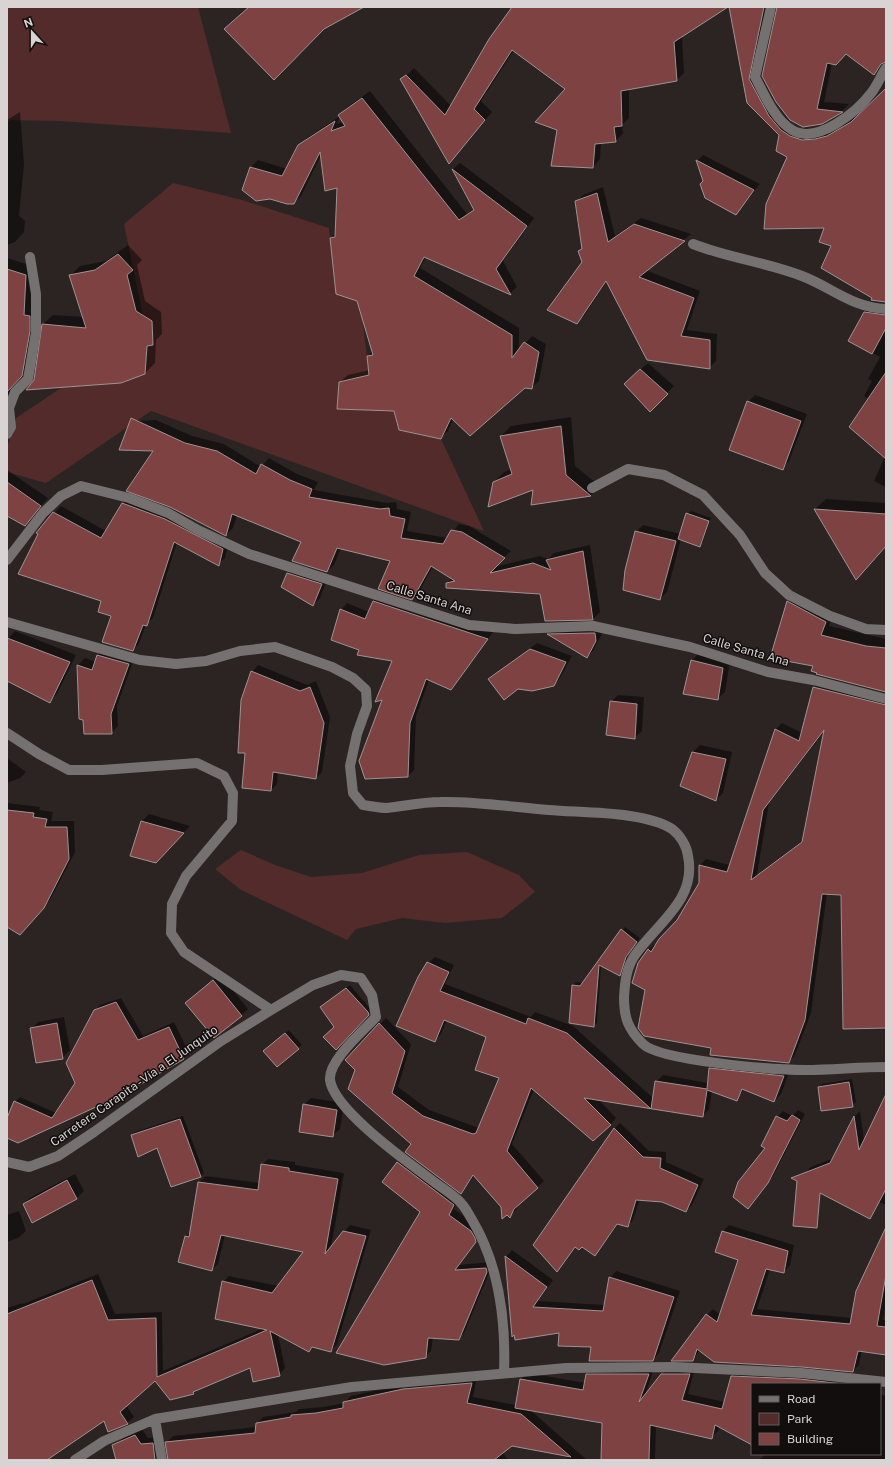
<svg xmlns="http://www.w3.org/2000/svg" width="893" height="1467" font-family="'Public Sans',sans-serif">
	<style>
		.green { fill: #532b2b }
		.shadow { fill: #0007; fill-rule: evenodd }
		.building { fill: #7e4243; stroke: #9e9392; fill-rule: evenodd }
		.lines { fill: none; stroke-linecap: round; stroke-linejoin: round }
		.minor { stroke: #767171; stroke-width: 10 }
		.labels { text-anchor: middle; stroke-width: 3; stroke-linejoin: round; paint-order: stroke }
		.street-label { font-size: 12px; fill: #d9d3d3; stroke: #120e0e }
	</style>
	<rect width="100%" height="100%" fill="#2c2423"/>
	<path class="green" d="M 7,7 L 198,7 L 231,133 L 60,121 L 11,120 L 7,122 Z
		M 173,183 L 242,200 L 329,228 L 336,293 L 360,297 L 369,375 L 340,382 L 337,409 L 394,411 L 399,430 L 441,439 L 484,531 L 151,411 L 46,483 L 7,472 L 7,448 L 16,418 L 146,331 L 124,224 Z
		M 241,850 L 275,865 L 311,877 L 362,873 L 419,855 L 467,852 L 519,875 L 535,892 L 502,918 L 445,923 L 402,918 L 356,929 L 347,940 L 241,890 L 215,869 Z"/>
	<path class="shadow" d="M 513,7 L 727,7 L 682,37 L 684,73 L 677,80 L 629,89 L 629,118 L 622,125 L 623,134 L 615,141 L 601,142 L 600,159 L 593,167 L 566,89 L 514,50 L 481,101 L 492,112 L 449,163 L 402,80 L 414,68 L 451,106 Z
		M 730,7 L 770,7 L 756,72 L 777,109 L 796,128 L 810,133 L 835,129 L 859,115 L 886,90 L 886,301 L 873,297 L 832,245 L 826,227 L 789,156 L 781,135 L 748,102 Z
		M 779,7 L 886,7 L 886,61 L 874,74 L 846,53 L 832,63 L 824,102 L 849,104 L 842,111 L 822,123 L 803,126 L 796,123 L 781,108 L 763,76 Z
		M 370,91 L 467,214 L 475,208 L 453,169 L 460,163 L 534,218 L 503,261 L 517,287 L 510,293 L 426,257 L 420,268 L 519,328 L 519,350 L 532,336 L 546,344 L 539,381 L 531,388 L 525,386 L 453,419 L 448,431 L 440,438 L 395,410 L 340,382 L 348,375 L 370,370 L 368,356 L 373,351 L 357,300 L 331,238 L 336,233 L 338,186 L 321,155 L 301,196 L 294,203 L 243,190 L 251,167 L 258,160 L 287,169 L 299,146 L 307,138 L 340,116 L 346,108 ZM 340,117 L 344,122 L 336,124 Z
		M 20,112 L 24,164 L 19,216 L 25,221 L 24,232 L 15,242 L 7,245 L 7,120 Z
		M 703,155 L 760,184 L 736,213 L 704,181 L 697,161 Z
		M 603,187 L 615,236 L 641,218 L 691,234 L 645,270 L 700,291 L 687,330 L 717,334 L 716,361 L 710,367 L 607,281 L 584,316 L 577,322 L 583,262 L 579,252 L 583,248 L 576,202 L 583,195 Z
		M 128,245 L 142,260 L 137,265 L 145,301 L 161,312 L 162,334 L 156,340 L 155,363 L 145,373 L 35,381 L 43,324 L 53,315 L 84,317 L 70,276 L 80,266 L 106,261 Z
		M 7,258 L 35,267 L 30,366 L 15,382 L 7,433 Z
		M 873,305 L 886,307 L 886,432 L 869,399 L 864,396 L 872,381 L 868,379 L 880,357 L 850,341 L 865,313 Z
		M 648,363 L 674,386 L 650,411 L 632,377 Z
		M 755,395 L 807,414 L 789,461 L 782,469 L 748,402 Z
		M 571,417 L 575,466 L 600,486 L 591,495 L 532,504 L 535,488 L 494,482 L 504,472 L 512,469 L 501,436 L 511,426 Z
		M 156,420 L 192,436 L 224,444 L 261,467 L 269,458 L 297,474 L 318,482 L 314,490 L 387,503 L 396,502 L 397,509 L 411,512 L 407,531 L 448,538 L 459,524 L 469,526 L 511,551 L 494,567 L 540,556 L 548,559 L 554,553 L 590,545 L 600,612 L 593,619 L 546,620 L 541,593 L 447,583 L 452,578 L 433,566 L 419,592 L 412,599 L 391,560 L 341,548 L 334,565 L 327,571 L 302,541 L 237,515 L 233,528 L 226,535 L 155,450 L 136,421 ZM 456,578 L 461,580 L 454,582 Z
		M 886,454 L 886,487 L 874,481 Z
		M 7,470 L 48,498 L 24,525 L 7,516 Z
		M 129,497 L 229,542 L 225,558 L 218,564 L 177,542 L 153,618 L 146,624 L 139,644 L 133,650 L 102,600 L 54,513 L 61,506 L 106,531 L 123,504 Z
		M 826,499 L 886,503 L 886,546 L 856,578 L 815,509 Z
		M 691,511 L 711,518 L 703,542 L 700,545 L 681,539 L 667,592 L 660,599 L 636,532 L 643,525 L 681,534 L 687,514 Z
		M 295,566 L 328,577 L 320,598 L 313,605 L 288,574 Z
		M 797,593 L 834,613 L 829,626 L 886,639 L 886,681 L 820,666 L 788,602 Z
		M 380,595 L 493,632 L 451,689 L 429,680 L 416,716 L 414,770 L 408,776 L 366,778 L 393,660 L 361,650 L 341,610 L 347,603 L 369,612 L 374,601 Z
		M 601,627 L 602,634 L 593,651 L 587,657 L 549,634 L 554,629 Z
		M 15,631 L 76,655 L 57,694 L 50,701 L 7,680 L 7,640 Z
		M 537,643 L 572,656 L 560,678 L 553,685 L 489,679 Z
		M 105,648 L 135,656 L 117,706 L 118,726 L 111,733 L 80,718 L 78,665 L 85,658 L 96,662 L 98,655 Z
		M 699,653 L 730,661 L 725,692 L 717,699 L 692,660 Z
		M 258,665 L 307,685 L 316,681 L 330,717 L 322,772 L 316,778 L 278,772 L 277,784 L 271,790 L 252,672 Z
		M 820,681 L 886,698 L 886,1027 L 842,894 L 827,893 L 811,1013 L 795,1055 L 789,1062 L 712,1047 L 646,989 L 633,982 L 639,964 L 648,950 L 655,944 L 656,945 L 678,921 L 700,883 L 700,865 L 706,859 L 730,865 L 776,729 L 782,723 L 802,733 L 814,687 ZM 826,729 L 802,841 L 757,875 L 769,803 Z
		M 618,695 L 644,697 L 642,731 L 634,738 L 611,702 Z
		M 700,745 L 732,752 L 723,793 L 716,800 L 682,786 L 693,752 Z
		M 7,758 L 26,772 L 20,778 L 7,783 Z
		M 7,803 L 40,807 L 39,810 L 53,812 L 51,821 L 74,821 L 75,852 L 50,900 L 26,927 L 7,926 Z
		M 149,814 L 190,826 L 163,855 L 132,856 L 142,821 Z
		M 625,927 L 640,938 L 629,953 L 623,972 L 620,975 L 601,966 L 597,1023 L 593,1026 L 573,986 L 576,982 L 583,983 Z
		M 435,957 L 454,965 L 445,984 L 531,1017 L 535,1012 L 573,1026 L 654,1099 L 656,1082 L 663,1075 L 708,1083 L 710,1069 L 716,1062 L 790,1070 L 781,1094 L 774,1101 L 744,1089 L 736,1100 L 712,1091 L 709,1109 L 703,1116 L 598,1099 L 616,1118 L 610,1125 L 534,1089 L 512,1144 L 544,1181 L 519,1203 L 516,1210 L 510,1216 L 474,1176 L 461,1193 L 413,1144 L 349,1089 L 380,1024 L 386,1018 L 411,1044 L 398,1087 L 429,1110 L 479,1128 L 500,1077 L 488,1036 L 447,1020 L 441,1034 L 435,1041 L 428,963 Z
		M 220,974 L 248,1009 L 241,1016 L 187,1003 Z
		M 350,985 L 372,1011 L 336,1049 L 335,1027 L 321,1007 Z
		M 121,998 L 143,1036 L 174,1022 L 189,1053 L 184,1058 L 124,1093 L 7,1137 L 7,1120 L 15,1102 L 20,1097 L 56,1113 L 76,1083 L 94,1011 L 100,1005 Z
		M 64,1017 L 70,1050 L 62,1058 L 31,1029 L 38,1022 Z
		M 289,1030 L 302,1045 L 298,1048 L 268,1048 Z
		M 852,1079 L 856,1102 L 852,1106 L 819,1087 L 822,1084 Z
		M 886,1096 L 886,1205 L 805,1173 L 811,1167 L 834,1158 L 855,1116 L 860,1111 L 864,1141 Z
		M 311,1098 L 344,1103 L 340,1129 L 332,1136 L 304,1105 Z
		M 798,1110 L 805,1114 L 773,1176 L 753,1202 L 766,1148 L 777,1117 L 783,1111 L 792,1116 Z
		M 183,1116 L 204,1173 L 200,1177 L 158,1146 L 132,1135 L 135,1132 Z
		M 620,1123 L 649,1151 L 666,1152 L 666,1162 L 704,1179 L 692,1205 L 686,1211 L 662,1201 L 640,1199 L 633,1220 L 628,1226 L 619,1223 L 595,1255 L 582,1246 L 576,1246 L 557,1270 L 614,1129 Z
		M 404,1157 L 459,1199 L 454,1209 L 476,1225 L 481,1235 L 459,1265 L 491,1262 L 492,1266 L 464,1333 L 458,1339 L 433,1338 L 431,1351 L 425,1357 L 422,1212 L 398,1163 Z
		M 268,1159 L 295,1162 L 295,1165 L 344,1173 L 331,1248 L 350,1225 L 371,1230 L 337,1344 L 331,1351 L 314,1347 L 309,1351 L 278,1335 L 285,1368 L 279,1375 L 250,1366 L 199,1388 L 194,1393 L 156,1380 L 126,1405 L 134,1417 L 127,1423 L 117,1427 L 109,1350 L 50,1458 L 47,1460 L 7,1460 L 7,1308 L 23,1303 L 23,1304 L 98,1274 L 115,1314 L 162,1312 L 163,1371 L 264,1328 L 223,1282 L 229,1276 L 278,1286 L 305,1251 L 225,1235 L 218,1264 L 211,1270 L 179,1262 L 186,1236 L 190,1232 L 199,1182 L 206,1176 L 260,1183 L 262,1165 Z
		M 75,1174 L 84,1191 L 76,1199 L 24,1204 L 31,1197 Z
		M 19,1211 L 26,1231 L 18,1238 L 7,1242 L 7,1215 Z
		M 729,1225 L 794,1245 L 790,1265 L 784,1272 L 770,1269 L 757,1309 L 852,1318 L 886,1229 L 886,1301 L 883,1320 L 886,1320 L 886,1354 L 862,1350 L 859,1365 L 853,1371 L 700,1350 L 693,1360 L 707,1315 L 713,1309 L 721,1315 L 739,1259 L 723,1231 Z
		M 512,1250 L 553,1280 L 538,1301 L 605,1305 L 610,1278 L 616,1271 L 680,1291 L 659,1353 L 653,1360 L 592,1346 L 560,1332 L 513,1334 L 506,1257 Z
		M 593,1368 L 654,1368 L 645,1396 L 668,1368 L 695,1368 L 688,1394 L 725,1402 L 732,1377 L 738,1370 L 856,1379 L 855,1384 L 752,1384 L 752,1444 L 719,1426 L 718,1431 L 711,1438 L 656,1426 L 655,1460 L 602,1460 L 603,1422 L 529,1409 L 587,1460 L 565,1460 L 569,1456 L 495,1441 L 508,1460 L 170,1460 L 167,1442 L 173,1436 L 256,1427 L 257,1424 L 263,1417 L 296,1412 L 299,1409 L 324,1407 L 344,1403 L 351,1396 L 410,1383 L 477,1377 L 473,1397 L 516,1405 L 521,1379 L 528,1373 L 586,1383 L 587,1375 Z
		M 880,1394 L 886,1396 L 886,1460 L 759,1460 L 766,1454 L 880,1454 Z
		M 142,1429 L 148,1438 L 159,1437 L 163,1458 L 169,1460 L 120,1460 L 119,1443 L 125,1436 Z"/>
	<path class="building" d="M 249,7 L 364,7 L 324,29 L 274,80 L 224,29 Z
		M 512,7 L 728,7 L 674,42 L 677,81 L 621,91 L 622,126 L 614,127 L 616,142 L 595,144 L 593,168 L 551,166 L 557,130 L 535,122 L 565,89 L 512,50 L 474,109 L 485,120 L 449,164 L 400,79 L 406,75 L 445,115 L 489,39 Z
		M 729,7 L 764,7 L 749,79 L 769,116 L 781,130 L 790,136 L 802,140 L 815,139 L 827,136 L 851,122 L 886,88 L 886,302 L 871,300 L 872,298 L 821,268 L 831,246 L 819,242 L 824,228 L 764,229 L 766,204 L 787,157 L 776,151 L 779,135 L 747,103 Z
		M 777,7 L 886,7 L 886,62 L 881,64 L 874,75 L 846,54 L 836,65 L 827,63 L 817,109 L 843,112 L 822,124 L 803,127 L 790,120 L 776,102 L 762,76 Z
		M 362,98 L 459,220 L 474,210 L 452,169 L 527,226 L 496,269 L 511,295 L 424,257 L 414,276 L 512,335 L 512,358 L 524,342 L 539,352 L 532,389 L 525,388 L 470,436 L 451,418 L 441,439 L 399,430 L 394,411 L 337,409 L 339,382 L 369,375 L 367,356 L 373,355 L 357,301 L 336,294 L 330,238 L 335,237 L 337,188 L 325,191 L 320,152 L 294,204 L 287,204 L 270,199 L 256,201 L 242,190 L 250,167 L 282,176 L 298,145 L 335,121 L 331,131 L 345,126 L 338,115 Z
		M 696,160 L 754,190 L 736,215 L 705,198 L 700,184 L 703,181 Z
		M 597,193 L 608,242 L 634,224 L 685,241 L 639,277 L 694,298 L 681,336 L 710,340 L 710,369 L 647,360 L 606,281 L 577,324 L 547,310 L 582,262 L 578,251 L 582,249 L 575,201 Z
		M 118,254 L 133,270 L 127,275 L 136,311 L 152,321 L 153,345 L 147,346 L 145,374 L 121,383 L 26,390 L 34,380 L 42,324 L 86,328 L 69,275 L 95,270 Z
		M 7,269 L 26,275 L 24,315 L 30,316 L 30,331 L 22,376 L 7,392 Z
		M 864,312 L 886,315 L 886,328 L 872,354 L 848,341 Z
		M 640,369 L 668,394 L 650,412 L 624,384 Z
		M 886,372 L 886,459 L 849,427 Z
		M 747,401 L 801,421 L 783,470 L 729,450 Z
		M 131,418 L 185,443 L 217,451 L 256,474 L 261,464 L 290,480 L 312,489 L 309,497 L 380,509 L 389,508 L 390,516 L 405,519 L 401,538 L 443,544 L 451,530 L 462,532 L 505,558 L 490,573 L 533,563 L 551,570 L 546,560 L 583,551 L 593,620 L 545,621 L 540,594 L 446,588 L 446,583 L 455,581 L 431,566 L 412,600 L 378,589 L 390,561 L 337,548 L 327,572 L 292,561 L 301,542 L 232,514 L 226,536 L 170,507 L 126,491 L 153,451 L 119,450 Z
		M 561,426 L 566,475 L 591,496 L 531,505 L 533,490 L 488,507 L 493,482 L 512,474 L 500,436 Z
		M 7,482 L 41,506 L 25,526 L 7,516 Z
		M 122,503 L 165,519 L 223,549 L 219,566 L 174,542 L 147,626 L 143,625 L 133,651 L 102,642 L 111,616 L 98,612 L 101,601 L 18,574 L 38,534 L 36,533 L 53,512 L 101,538 Z
		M 814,509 L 886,514 L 886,546 L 856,580 Z
		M 686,513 L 709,521 L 700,547 L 678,539 Z
		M 635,531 L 676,541 L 660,600 L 623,590 L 625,570 Z
		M 287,573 L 322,584 L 313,606 L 281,587 Z
		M 373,601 L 488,639 L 451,690 L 426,679 L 410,723 L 408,777 L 365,779 L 359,761 L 382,700 L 375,702 L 392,661 L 357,655 L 359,650 L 331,640 L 340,609 L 365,619 Z
		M 787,601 L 826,622 L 821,635 L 866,646 L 886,648 L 886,692 L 816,674 L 817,673 L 811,671 L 813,666 L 770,658 Z
		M 592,633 L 595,633 L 596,641 L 587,658 L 547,634 Z
		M 7,638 L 70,662 L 50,703 L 7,681 Z
		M 530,649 L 566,662 L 554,686 L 532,691 L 518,689 L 504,700 L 488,679 Z
		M 97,655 L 129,664 L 111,714 L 112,734 L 84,734 L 83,720 L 79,719 L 77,665 L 92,670 Z
		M 691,660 L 723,668 L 718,700 L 683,694 Z
		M 251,671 L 300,691 L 310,687 L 324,723 L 316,779 L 273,772 L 271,791 L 242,788 L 245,753 L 238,753 L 241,700 Z
		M 813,687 L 886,705 L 886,1028 L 843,1029 L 841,895 L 822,894 L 805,1020 L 789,1063 L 710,1055 L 711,1048 L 644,1036 L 638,1028 L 645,990 L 632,983 L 638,963 L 648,949 L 651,952 L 659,939 L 677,920 L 699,883 L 699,865 L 727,872 L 775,729 L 799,741 ZM 824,730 L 802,842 L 751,880 L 763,810 Z
		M 610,701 L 637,704 L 635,739 L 606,735 Z
		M 692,752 L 726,759 L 716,801 L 680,786 Z
		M 7,810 L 34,813 L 33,817 L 47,819 L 45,827 L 67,827 L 69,859 L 44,908 L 20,935 L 7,927 Z
		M 141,821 L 184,833 L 156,863 L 130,856 Z
		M 621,929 L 637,942 L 626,957 L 620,976 L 599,965 L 594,1027 L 569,1023 L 572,985 L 580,986 Z
		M 427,962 L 449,972 L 440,991 L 526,1024 L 528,1018 L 567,1033 L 651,1109 L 655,1081 L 707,1089 L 709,1068 L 784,1076 L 774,1102 L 742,1089 L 737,1101 L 707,1090 L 703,1117 L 584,1098 L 611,1125 L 593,1141 L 531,1088 L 507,1151 L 538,1188 L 514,1209 L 510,1218 L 507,1215 L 502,1219 L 501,1207 L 473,1175 L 461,1194 L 405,1152 L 411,1144 L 348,1089 L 355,1070 L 345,1060 L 379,1023 L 405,1051 L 392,1093 L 423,1116 L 473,1134 L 476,1133 L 499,1078 L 475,1070 L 486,1037 L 444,1020 L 435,1042 L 396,1026 L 418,977 Z
		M 213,980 L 242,1016 L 214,1038 L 185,1003 Z
		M 346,988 L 368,1012 L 369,1015 L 336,1050 L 323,1037 L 334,1027 L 320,1007 Z
		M 116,1002 L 138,1040 L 169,1027 L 184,1059 L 124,1094 L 18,1143 L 7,1138 L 7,1118 L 14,1101 L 52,1118 L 75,1083 L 66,1063 L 94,1010 Z
		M 57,1023 L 63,1059 L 36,1063 L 30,1028 Z
		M 285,1033 L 299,1049 L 277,1067 L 263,1051 Z
		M 849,1082 L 853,1107 L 821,1111 L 818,1087 Z
		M 886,1094 L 886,1189 L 870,1219 L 820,1193 L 817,1228 L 793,1226 L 797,1181 L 791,1178 L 830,1163 L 854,1116 L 859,1150 Z
		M 303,1104 L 337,1110 L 333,1137 L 299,1132 Z
		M 792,1115 L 800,1120 L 768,1183 L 748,1209 L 733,1197 L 738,1182 L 765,1148 L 761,1146 L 776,1116 L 787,1121 Z
		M 180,1119 L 201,1177 L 171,1187 L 157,1148 L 138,1157 L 131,1135 Z
		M 614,1128 L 643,1157 L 661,1158 L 660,1168 L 698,1185 L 686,1212 L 662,1202 L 636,1200 L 628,1227 L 617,1224 L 595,1256 L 582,1247 L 579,1250 L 575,1247 L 557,1272 L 533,1245 Z
		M 397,1162 L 454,1205 L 449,1215 L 471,1231 L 475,1238 L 476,1242 L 455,1270 L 486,1268 L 487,1272 L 459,1340 L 428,1338 L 426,1358 L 384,1365 L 336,1353 L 420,1212 L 382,1182 Z
		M 261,1164 L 289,1168 L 289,1171 L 338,1179 L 325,1254 L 343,1231 L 366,1236 L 331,1352 L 312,1347 L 309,1352 L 270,1331 L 280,1376 L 253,1382 L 250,1368 L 193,1392 L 194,1394 L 170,1400 L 155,1381 L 120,1412 L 128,1424 L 108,1432 L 104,1421 L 47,1460 L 7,1460 L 7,1314 L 92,1280 L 108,1320 L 156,1318 L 157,1377 L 267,1330 L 215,1319 L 222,1281 L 272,1293 L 303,1252 L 221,1235 L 212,1271 L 178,1262 L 185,1236 L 189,1237 L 198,1182 L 258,1190 Z
		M 67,1180 L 77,1199 L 32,1223 L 23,1204 Z
		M 886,1227 L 886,1275 L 877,1326 L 886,1327 L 886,1355 L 858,1351 L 853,1372 L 802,1367 L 714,1362 L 697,1349 L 693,1361 L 671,1361 L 706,1314 L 717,1322 L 738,1260 L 715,1252 L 722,1231 L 788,1251 L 784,1273 L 766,1269 L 751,1315 L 850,1324 L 856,1291 Z
		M 505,1256 L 547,1287 L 533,1307 L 603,1311 L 609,1277 L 674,1297 L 653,1361 L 589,1361 L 591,1347 L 558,1346 L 559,1333 L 515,1340 L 514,1335 L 512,1337 Z
		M 586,1374 L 649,1374 L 639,1402 L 661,1374 L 690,1374 L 682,1400 L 722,1409 L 731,1376 L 800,1379 L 843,1384 L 752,1384 L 752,1445 L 715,1425 L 712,1439 L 650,1425 L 649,1460 L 601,1460 L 602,1423 L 515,1408 L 520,1379 L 583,1390 Z
		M 472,1383 L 467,1403 L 521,1414 L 571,1457 L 512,1446 L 494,1460 L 168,1460 L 165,1442 L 255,1433 L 256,1423 L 291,1417 L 291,1415 L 316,1413 L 343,1408 L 343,1402 L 403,1389 Z
		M 135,1435 L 141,1444 L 153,1443 L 155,1460 L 116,1460 L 112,1445 Z"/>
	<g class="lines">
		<path class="minor" d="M 771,7 L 755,77 C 764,94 774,119 792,130 C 817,145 857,112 872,92 C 877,85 881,76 886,68
			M 693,244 C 728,258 766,262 802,276 C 831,287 853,308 886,309
			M 7,434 L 11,427 L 9,408 L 15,392 L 28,379 L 36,332 L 36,294 L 30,257
			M 592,488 L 628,469 L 664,475 L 703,495 L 740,535 L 765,573 L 789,595 L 830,616 L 866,629 L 886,630
			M 7,560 L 43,513 L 61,496 L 81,486 L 129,498 L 168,513 L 198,530 L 249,554 L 469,625 L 515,629 L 593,626 L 690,647 L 768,672 L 813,680 L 886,699
			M 7,622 L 140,660 L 176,664 L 206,661 L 240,651 L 275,647 L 332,667 L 353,678 L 366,690 L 367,706 L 357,734 L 350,766 L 353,793 L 363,805 C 371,806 380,808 387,808 C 405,806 422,802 440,802 C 476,801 512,807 549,810 C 581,813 645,811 672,829 C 680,835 687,846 688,856 C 697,900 657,923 635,955 C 626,968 625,982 624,997 C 624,1018 628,1029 643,1044 C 660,1061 777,1070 805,1070 C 832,1070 859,1067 886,1067
			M 7,733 L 39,754 L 69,770 L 102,770 L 197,763 L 224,776 L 233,793 L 232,821 L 186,876 L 172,904 L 171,933 L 184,952 L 271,1010
			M 7,1162 L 29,1167 L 58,1156 L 94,1132 L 221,1041 L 271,1010 L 313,985 L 341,975 L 361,978 L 372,995 L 376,1017 C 363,1031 328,1061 330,1080 C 334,1111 412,1165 437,1184 C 445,1190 455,1196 461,1203 C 465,1207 468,1213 471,1218 C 499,1264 506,1320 504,1373
			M 155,1419 L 162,1460
			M 75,1460 L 104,1441 L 155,1419 L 352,1387 L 566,1368 L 674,1367 L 801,1373 L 886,1382"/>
	</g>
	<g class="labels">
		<g class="street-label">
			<text transform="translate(429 598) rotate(17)" y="4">Calle Santa Ana</text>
			<text transform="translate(746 650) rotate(16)" y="4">Calle Santa Ana</text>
			<text transform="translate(134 1086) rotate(-35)" y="4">Carretera Carapita - Vía a El Junquito</text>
		</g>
	</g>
	<rect width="893" height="1467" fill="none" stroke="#d9d3d3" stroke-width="16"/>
	<rect x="751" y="1383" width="130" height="72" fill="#120e0e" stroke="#625d5d"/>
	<rect x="759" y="1396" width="20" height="6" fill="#767171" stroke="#625d5d"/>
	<text x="787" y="1403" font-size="12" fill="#d9d3d3">Road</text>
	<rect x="759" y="1413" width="20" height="12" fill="#532b2b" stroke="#625d5d"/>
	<text x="787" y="1423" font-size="12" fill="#d9d3d3">Park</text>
	<rect x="759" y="1433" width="20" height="12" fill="#7e4243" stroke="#625d5d"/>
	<text x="787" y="1443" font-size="12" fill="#d9d3d3">Building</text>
	<g transform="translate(32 32) rotate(339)" stroke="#120e0e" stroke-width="3" paint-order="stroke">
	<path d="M0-3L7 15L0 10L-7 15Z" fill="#d9d3d3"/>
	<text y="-6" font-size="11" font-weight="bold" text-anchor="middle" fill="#d9d3d3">N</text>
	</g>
</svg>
